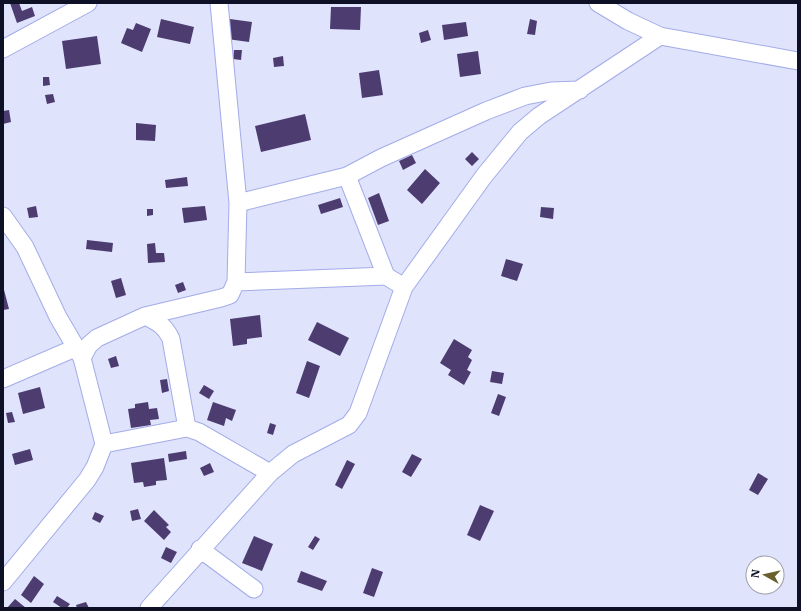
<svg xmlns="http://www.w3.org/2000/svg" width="801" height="611" font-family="'IBM Plex Serif',serif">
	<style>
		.building { fill: #4d3c70 }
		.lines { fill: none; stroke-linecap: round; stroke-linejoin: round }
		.minor-casing { stroke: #a3ace8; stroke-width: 19 }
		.minor { stroke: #fff; stroke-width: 17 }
	</style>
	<rect width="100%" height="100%" fill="#dfe3fc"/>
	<path class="building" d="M 10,3 L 19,3 L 22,11 L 32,7 L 35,16 L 17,23 Z
		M 331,7 L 361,7 L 360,30 L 330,29 Z
		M 161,19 L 194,27 L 190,44 L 157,37 Z
		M 230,19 L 252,22 L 249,42 L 227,39 Z
		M 530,19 L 537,21 L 535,35 L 527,34 Z
		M 466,22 L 468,36 L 444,40 L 442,25 Z
		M 136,23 L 151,29 L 142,52 L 121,43 L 127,28 L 133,30 Z
		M 428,30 L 431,40 L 421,43 L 419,33 Z
		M 97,36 L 101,64 L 66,69 L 62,41 Z
		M 234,50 L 242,50 L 241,60 L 233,59 Z
		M 478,51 L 481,74 L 460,77 L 457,54 Z
		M 283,56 L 284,66 L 274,67 L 273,58 Z
		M 379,70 L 383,95 L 362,98 L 359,73 Z
		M 43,77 L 49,77 L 50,85 L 43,86 Z
		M 53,94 L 55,102 L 47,104 L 45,95 Z
		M 9,110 L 11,122 L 3,124 L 3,111 Z
		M 305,114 L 311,140 L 261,152 L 255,126 Z
		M 136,123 L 156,125 L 155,141 L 136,140 Z
		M 472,152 L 479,159 L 472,166 L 465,159 Z
		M 412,155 L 416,163 L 403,170 L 399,161 Z
		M 425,169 L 440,183 L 422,204 L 407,190 Z
		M 187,177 L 188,186 L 166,188 L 165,180 Z
		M 379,193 L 389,221 L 378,225 L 368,198 Z
		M 340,198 L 343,207 L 321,214 L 318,205 Z
		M 36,206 L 38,217 L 29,218 L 27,208 Z
		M 205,206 L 207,220 L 184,223 L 182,208 Z
		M 541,207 L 554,208 L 553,219 L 540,217 Z
		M 147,209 L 153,209 L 153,215 L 147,216 Z
		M 87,240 L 113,243 L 112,252 L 86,249 Z
		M 155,243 L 156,253 L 164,253 L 165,262 L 148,263 L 147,244 Z
		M 506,259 L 523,264 L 517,281 L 501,276 Z
		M 121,278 L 126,295 L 116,298 L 111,281 Z
		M 183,282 L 186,290 L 178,293 L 175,285 Z
		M 3,286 L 9,309 L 3,310 Z
		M 260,315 L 262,337 L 247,339 L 247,344 L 233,346 L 230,319 Z
		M 317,322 L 349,338 L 340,356 L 308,340 Z
		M 454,339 L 472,350 L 468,357 L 472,360 L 467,370 L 471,372 L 464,385 L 448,375 L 451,370 L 440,363 Z
		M 116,356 L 119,366 L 111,368 L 108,359 Z
		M 307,361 L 320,366 L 309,398 L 296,393 Z
		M 492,371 L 504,373 L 502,384 L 490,382 Z
		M 167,379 L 169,391 L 162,393 L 160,380 Z
		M 204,385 L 214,391 L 209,399 L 199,393 Z
		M 40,387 L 45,408 L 23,414 L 18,393 Z
		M 498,394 L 506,397 L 499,416 L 491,413 Z
		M 148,402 L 149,409 L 157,408 L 159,419 L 150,420 L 151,425 L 131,428 L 128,409 L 135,408 L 135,404 Z
		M 213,402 L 236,410 L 232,421 L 226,418 L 224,426 L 207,420 Z
		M 12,412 L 15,422 L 8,423 L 6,413 Z
		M 270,423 L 276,425 L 273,435 L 267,433 Z
		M 30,449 L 33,460 L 15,465 L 12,454 Z
		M 186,451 L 187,459 L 169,462 L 168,454 Z
		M 412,454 L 422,459 L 411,477 L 402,472 Z
		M 164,458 L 167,480 L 156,481 L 156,485 L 144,487 L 143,482 L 134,483 L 131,463 Z
		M 347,460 L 355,464 L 342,489 L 335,485 Z
		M 210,463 L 214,472 L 204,476 L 200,468 Z
		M 758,473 L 768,479 L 758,495 L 749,490 Z
		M 480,505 L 494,511 L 480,541 L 467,535 Z
		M 138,509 L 141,519 L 132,521 L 130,511 Z
		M 154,510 L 169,525 L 166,527 L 171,532 L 164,540 L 144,521 Z
		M 95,512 L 104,516 L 100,523 L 92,519 Z
		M 254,536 L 273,544 L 262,571 L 242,563 Z
		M 315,536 L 320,539 L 313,550 L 308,547 Z
		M 166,547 L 177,552 L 171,563 L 161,558 Z
		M 372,568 L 383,572 L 374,597 L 363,593 Z
		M 301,571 L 327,581 L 322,591 L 297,582 Z
		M 34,576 L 44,584 L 31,603 L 21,595 Z
		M 57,596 L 70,604 L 67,608 L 62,608 L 53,602 Z
		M 15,599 L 26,608 L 7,608 Z
		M 86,602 L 89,608 L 77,608 L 76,605 Z"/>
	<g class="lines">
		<g class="minor-casing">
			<path id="minor" d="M 598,3 L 628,21 L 660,36 L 798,61
				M 3,49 L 88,3
				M 347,176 L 386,276
				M 238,203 L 347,176 L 381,158 L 486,111 L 525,96 L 551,91 L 580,90
				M 3,216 L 25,247 L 58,317 L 82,358 L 104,444 L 95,467 L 87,480 L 3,582
				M 236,282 L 386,276 L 404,287
				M 145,316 C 158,322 165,326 171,339 L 187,428
				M 82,358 L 89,345 L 97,338 L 145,316 L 221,298 L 230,295 L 236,282 L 238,203 L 219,3
				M 3,379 L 75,348
				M 104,444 L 187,428 L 199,432 L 270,473
				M 200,549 L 254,589
				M 149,608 L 270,473 L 293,454 L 349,425 L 358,413 L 404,287 L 484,176 L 520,132 L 539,116 L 660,36"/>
		</g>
		<use href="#minor" class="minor"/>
	</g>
	<rect width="801" height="611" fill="none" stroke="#0e1025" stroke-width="8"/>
	<g transform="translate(765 575) rotate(278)"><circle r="19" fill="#ffffff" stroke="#9f9fa8"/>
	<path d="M0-3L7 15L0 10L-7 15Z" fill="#6a602d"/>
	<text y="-6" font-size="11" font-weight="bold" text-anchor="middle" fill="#0e1025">N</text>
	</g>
</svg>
